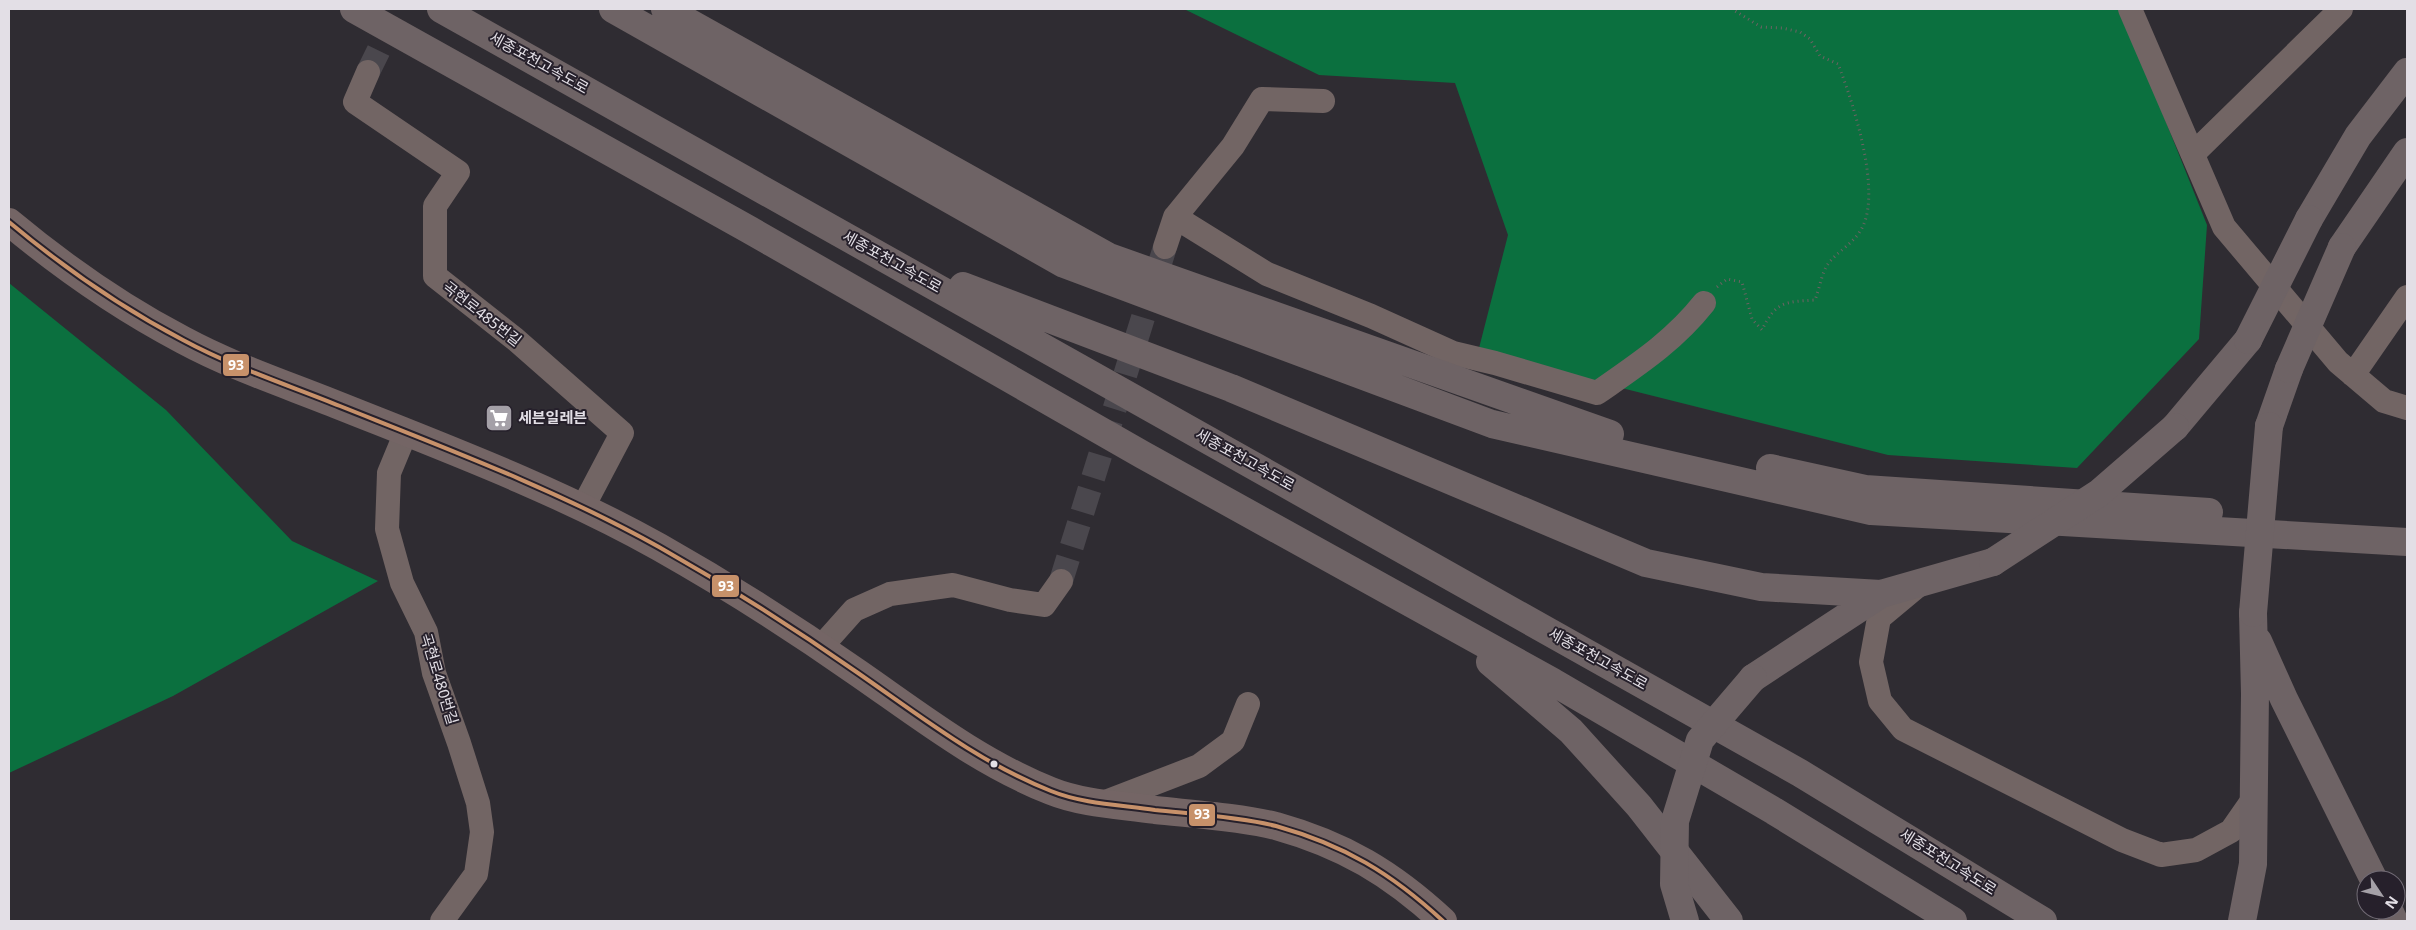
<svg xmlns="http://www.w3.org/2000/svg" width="2416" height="930" font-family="'Noto Sans','Noto Sans KR',sans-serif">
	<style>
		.forest { fill: #0b703f }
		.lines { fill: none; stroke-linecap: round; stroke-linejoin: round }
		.minor-tunnel { stroke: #4a474d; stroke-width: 24; stroke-dasharray: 24 12; stroke-linecap: butt }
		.path { stroke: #6c6363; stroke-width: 3; stroke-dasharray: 1 4; stroke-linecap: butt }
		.minor { stroke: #726564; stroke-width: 24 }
		.major { stroke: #746565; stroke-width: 28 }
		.highway { stroke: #6e6365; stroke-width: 28 }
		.highway-bridge { stroke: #6e6365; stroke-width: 28 }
		.bus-1-casing { stroke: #26202b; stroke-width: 8 }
		.bus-1 { stroke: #c7916a; stroke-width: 4 }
		.bus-dot { fill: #e3dfe6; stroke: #26202b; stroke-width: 2 }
		.labels { text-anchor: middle; stroke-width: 4; stroke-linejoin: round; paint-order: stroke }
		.street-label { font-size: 15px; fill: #e3dfe6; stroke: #26202b }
		.poi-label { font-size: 15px; font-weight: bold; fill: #e3dfe6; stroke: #26202b; text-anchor: start }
		.line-badge { stroke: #26202b; stroke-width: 2 }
		.badge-label { font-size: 14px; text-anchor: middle; font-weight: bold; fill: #fff }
	</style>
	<rect width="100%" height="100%" fill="#2f2c32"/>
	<path class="forest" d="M 1184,9 L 2121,9 L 2207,225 L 2199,339 L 2077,468 L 1888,455 L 1478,352 L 1508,235 L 1455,83 L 1319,75 Z
		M 9,283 L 166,410 L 292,541 L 378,581 L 173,696 L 9,773 Z"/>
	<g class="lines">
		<path class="minor-tunnel" d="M 368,72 L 399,9
			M 1061,581 L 1165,247"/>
		<path class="path" d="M 1717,287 L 1727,279 L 1742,282 L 1752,319 L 1762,330 C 1776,301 1785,302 1815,300 C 1819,290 1821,277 1826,267 C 1834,253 1854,244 1862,228 C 1882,191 1853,102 1838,64 L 1820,56 L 1810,39 L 1800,32 L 1782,28 L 1761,27 L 1732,9"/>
		<path class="minor" d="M 2130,9 L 2224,227 L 2338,362 L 2384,401 L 2407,408
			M 368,72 L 355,102 L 458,172 L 435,206 L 435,276 L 515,339 L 622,433 L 583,507
			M 2193,154 L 2341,9
			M 1175,217 L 1233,146 L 1262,99 L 1323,101
			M 1165,247 L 1175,217 L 1267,274 L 1371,316 L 1453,353 L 1495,363 L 1597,393 C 1637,365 1673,342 1704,303
			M 2353,375 L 2407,297
			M 406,432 L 389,473 L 387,529 L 402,583 L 426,632 L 434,673 L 459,743 L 478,803 L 482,832 L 476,874 L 442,921
			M 1921,583 L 1879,618 L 1871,662 L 1880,701 L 1903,729 L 2122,840 L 2161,855 L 2196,850 L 2231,831 L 2254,798
			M 821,647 L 854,610 L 890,594 L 953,585 L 1010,600 L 1044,605 L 1061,581
			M 1103,803 L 1199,766 L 1233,741 L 1248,704"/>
		<path class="major" d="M 9,222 C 63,267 120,307 183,340 C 233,367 288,385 340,406 C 448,449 557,490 659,547 C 728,586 794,628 858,673 C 920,716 980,763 1051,791 C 1083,804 1122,805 1155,810 C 1192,814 1240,817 1276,826 C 1344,845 1391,873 1443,921"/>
		<path class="highway" d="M 354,9 L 748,229 L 1143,455 L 1553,682 L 1774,811 L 1953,921
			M 441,9 L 1800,773 L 2043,921
			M 613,9 L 1064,264 L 1492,424 L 1871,511 L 2407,542
			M 665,9 L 1109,257 L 1610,434
			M 2309,219 L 2358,136 L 2407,72
			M 2342,247 L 2407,152
			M 963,286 L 1231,388 L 1646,563 L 1761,587 L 1881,594 L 1993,562
			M 2269,426 L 2289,369
			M 2175,427 L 2248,340
			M 1770,468 L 1865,489 L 2209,512
			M 2258,641 L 2284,699 L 2374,880
			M 1490,662 L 1571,731 L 1639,806 L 1729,921
			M 1753,678 L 1881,594
			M 2389,910 L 2394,921
			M 2242,921 L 2253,864 L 2255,694 L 2253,613"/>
		<path class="highway-bridge" d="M 2248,340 L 2309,219
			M 2289,369 L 2342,247
			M 1993,562 L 2099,493 L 2175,427
			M 2253,613 L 2269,426
			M 1685,921 L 1674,884 L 1675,821 L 1700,740 L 1753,678"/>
		<g class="bus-1-casing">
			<path id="bus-1" d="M 9,222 C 63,267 120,307 183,340 C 233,367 288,385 340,406 C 448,449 557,490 659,547 C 728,586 794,628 858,673 C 920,716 980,763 1051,791 C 1083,804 1122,805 1155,810 C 1192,814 1240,817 1276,826 C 1344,845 1391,873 1443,921"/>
		</g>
		<use href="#bus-1" class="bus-1"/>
	</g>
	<defs>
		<g id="supermarket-square" transform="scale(1.4375)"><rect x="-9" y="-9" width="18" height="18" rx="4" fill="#a4a0a7" stroke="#26202b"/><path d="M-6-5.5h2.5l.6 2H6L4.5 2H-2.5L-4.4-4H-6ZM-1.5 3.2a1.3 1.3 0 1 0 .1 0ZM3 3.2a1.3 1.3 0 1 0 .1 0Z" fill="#fff"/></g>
	</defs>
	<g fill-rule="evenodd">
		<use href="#supermarket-square" x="499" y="418"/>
	</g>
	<circle class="bus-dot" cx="994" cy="764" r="4.5"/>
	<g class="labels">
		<g class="street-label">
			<text transform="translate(539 63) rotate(29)" y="5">세종포천고속도로</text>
			<text transform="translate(892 262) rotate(29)" y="5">세종포천고속도로</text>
			<text transform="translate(482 314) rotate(38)" y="5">곡현로485번길</text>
			<text transform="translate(1245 460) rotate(29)" y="5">세종포천고속도로</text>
			<text transform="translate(1598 659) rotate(29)" y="5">세종포천고속도로</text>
			<text transform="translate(439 679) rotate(73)" y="5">곡현로480번길</text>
			<text transform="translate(1948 862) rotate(32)" y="5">세종포천고속도로</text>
		</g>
		<g class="poi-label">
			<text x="518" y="423">세븐일레븐</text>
		</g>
	</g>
	<g class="line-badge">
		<rect x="222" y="353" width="28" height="24" rx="5" fill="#c7916a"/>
		<rect x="711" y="574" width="29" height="24" rx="5" fill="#c7916a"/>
		<rect x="1188" y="803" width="28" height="24" rx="5" fill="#c7916a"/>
	</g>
	<g class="badge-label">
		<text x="236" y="370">93</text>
		<text x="726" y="591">93</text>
		<text x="1202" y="819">93</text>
	</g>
	<rect width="2416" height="930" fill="none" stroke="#e3dfe6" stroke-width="20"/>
	<g transform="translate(2381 895) rotate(125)"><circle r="24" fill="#26202b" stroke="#726c76"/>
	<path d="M0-4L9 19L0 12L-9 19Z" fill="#a4a0a7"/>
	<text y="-8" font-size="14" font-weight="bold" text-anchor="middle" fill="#e3dfe6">N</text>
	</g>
</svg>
